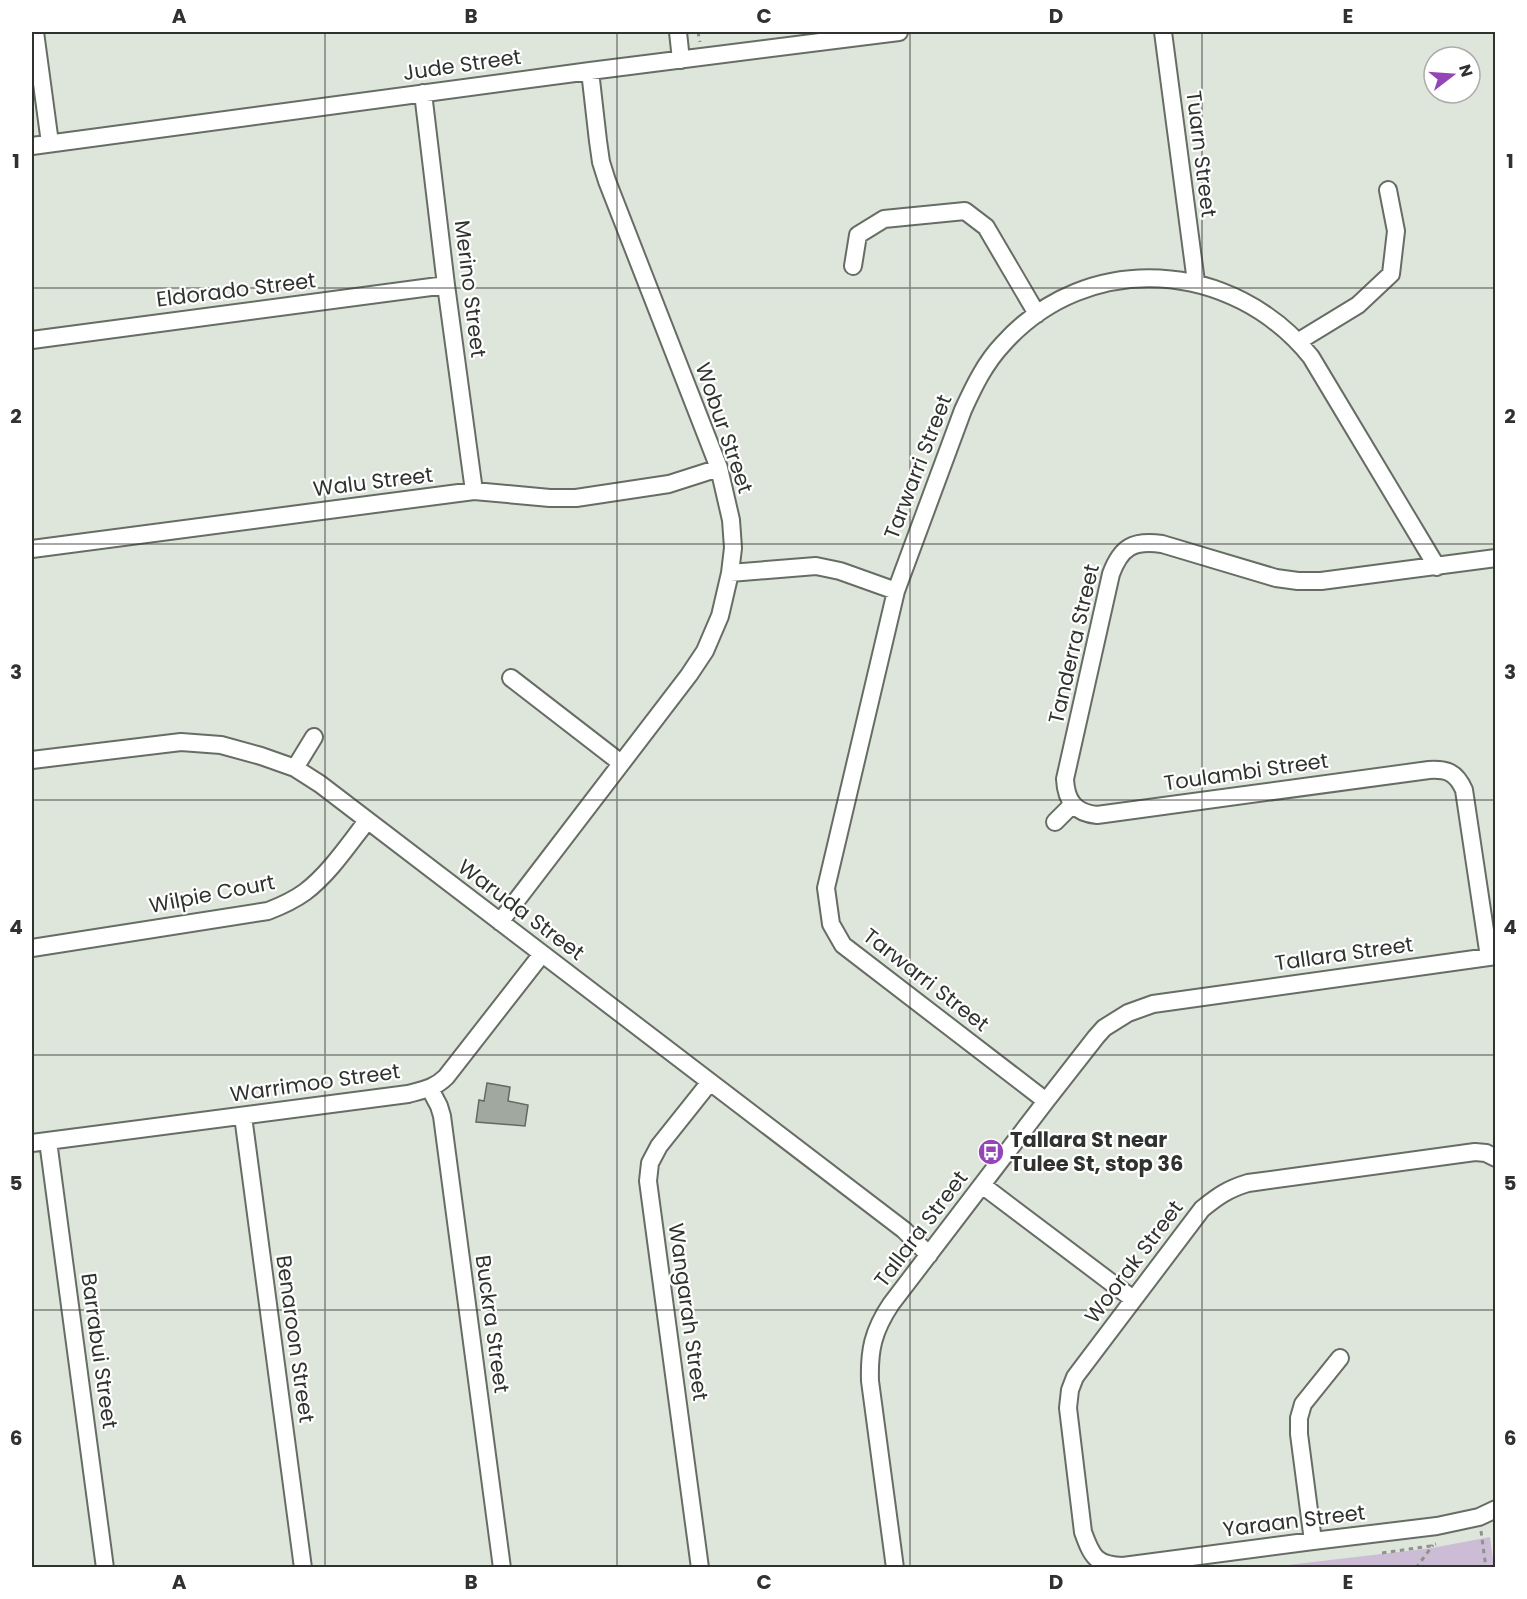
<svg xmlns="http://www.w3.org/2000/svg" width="1527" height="1599" font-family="Poppins,sans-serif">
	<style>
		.green { fill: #cdbcd5 }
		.building { fill: #a1a89f; stroke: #636961; stroke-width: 1.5 }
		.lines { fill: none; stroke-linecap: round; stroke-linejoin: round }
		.minor-casing { stroke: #666d64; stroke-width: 20 }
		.path { stroke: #8e938c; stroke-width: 3; stroke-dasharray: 4.5 4.5; stroke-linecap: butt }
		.minor { stroke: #fff; stroke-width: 16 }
		.grid { fill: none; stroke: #2f322e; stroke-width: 1.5; stroke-opacity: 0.55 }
		.labels { text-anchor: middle; stroke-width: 4.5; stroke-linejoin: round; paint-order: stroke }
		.street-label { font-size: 21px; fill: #2f322e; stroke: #fff }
		.poi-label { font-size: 21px; font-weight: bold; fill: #2f322e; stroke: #fff; text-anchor: start }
		.neatline { fill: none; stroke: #2f322e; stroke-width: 2 }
		.grid-label { font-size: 20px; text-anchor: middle; font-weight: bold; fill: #2f322e }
	</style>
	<rect width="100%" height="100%" fill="#dee6dc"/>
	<path class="green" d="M 1490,1537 L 1494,1567 L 1271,1567 L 1432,1548 Z"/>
	<path class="building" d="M 487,1083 L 510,1087 L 508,1101 L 528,1105 L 525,1126 L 476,1122 L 479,1100 L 484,1101 Z"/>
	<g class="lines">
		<g class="minor-casing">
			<path id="minor" d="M 35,32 L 50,143
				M 678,32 L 681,60
				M 1163,32 L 1196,282
				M 423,93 L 446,285 L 474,491
				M 32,146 L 590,71 L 899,32
				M 853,266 L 858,235 L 884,219 L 965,211 L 986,227 L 1037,314
				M 32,340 L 446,285
				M 1299,341 L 1358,305 L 1391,274 L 1396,231 L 1388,190
				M 32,549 L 474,491 L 550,498 L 576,498 L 669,484 L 719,468
				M 730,573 L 816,566 L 840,571 L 896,591
				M 511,678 L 621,763
				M 32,760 L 181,742 L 221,745 L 261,756 L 295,768 L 320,784 L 904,1230 L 929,1255
				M 295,768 L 314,737
				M 1055,822 L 1072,805
				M 500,922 L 689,675 L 705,651 L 720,616 L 730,573 L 733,548 L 731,520 L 719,468 L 607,181 L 601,162 L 598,141 L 590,71
				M 32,948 L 268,911 C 281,906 294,900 305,892 C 329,874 349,844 367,821
				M 1489,957 L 1464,790 C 1456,772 1447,769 1429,770 L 1097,815 C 1075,813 1066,801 1065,779 L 1111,574 C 1121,547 1133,540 1162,544 L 1276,578 L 1298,581 L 1321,581 L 1496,558
				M 430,1089 L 439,1106 L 442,1116 L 502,1568
				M 1046,1101 L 843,945 L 831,924 L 826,888 L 896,591 L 963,410 C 974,386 985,363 1003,344 C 1088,249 1233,260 1311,357 L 1437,567
				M 243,1116 L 303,1568
				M 48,1141 L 105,1568
				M 32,1143 L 408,1094 C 423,1090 435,1088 446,1077 L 542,954
				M 1496,1158 L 1486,1153 L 1475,1152 L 1248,1183 C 1228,1189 1218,1196 1202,1209 L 1075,1377 L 1070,1390 L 1068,1408 L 1083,1532 C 1092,1557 1096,1565 1123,1566 L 1313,1541 L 1437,1526 L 1479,1517 L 1496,1509
				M 982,1185 L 1133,1299
				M 1313,1541 L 1299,1434 L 1299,1418 L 1303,1404 L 1340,1358
				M 700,1568 L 648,1181 L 650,1163 L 659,1146 L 710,1082
				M 895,1568 L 870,1381 C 869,1350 873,1331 891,1304 L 1046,1101 L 1096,1037 L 1104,1028 L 1128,1013 L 1153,1004 L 1496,956"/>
		</g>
		<path class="path" d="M 698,32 L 700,42
			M 1481,1531 L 1486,1568
			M 1382,1553 L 1430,1546 L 1436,1544
			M 1416,1568 L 1433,1545"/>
		<use href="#minor" class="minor"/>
	</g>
	<path class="grid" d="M 325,32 L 325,1568M 617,32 L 617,1568M 910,32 L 910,1568M 1202,32 L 1202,1568M 32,288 L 1496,288M 32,544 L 1496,544M 32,800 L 1496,800M 32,1055 L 1496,1055M 32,1310 L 1496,1310"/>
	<defs>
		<g id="bus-disc" transform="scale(1.35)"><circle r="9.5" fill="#9445b6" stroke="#fff"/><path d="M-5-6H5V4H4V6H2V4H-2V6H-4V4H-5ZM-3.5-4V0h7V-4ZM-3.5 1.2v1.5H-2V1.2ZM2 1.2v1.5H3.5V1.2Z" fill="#fff"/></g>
	</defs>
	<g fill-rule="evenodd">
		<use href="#bus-disc" x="991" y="1152"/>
	</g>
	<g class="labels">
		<g class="street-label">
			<text transform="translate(462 65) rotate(-8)" y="7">Jude Street</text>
			<text transform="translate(1201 154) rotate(83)" y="7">Tuarn Street</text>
			<text transform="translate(470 289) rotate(83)" y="7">Merino Street</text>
			<text transform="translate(236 290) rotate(-7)" y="7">Eldorado Street</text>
			<text transform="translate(724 428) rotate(71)" y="7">Wobur Street</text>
			<text transform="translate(918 467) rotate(-69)" y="7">Tarwarri Street</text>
			<text transform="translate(373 482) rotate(-7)" y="7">Walu Street</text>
			<text transform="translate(1074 644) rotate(-77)" y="7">Tanderra Street</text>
			<text transform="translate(1246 772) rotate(-8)" y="7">Toulambi Street</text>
			<text transform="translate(212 894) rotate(-11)" y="7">Wilpie Court</text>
			<text transform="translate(521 910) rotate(37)" y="7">Waruda Street</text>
			<text transform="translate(1344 954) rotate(-8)" y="7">Tallara Street</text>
			<text transform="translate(926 980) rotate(38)" y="7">Tarwarri Street</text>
			<text transform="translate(315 1083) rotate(-8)" y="7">Warrimoo Street</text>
			<text transform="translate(921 1229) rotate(-53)" y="7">Tallara Street</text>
			<text transform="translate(1134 1262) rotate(-53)" y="7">Woorak Street</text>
			<text transform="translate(688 1312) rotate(82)" y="7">Wangarah Street</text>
			<text transform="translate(492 1324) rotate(82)" y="7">Buckra Street</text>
			<text transform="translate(295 1339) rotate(82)" y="7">Benaroon Street</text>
			<text transform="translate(99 1351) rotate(82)" y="7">Barrabui Street</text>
			<text transform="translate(1294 1521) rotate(-7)" y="7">Yaraan Street</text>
		</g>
		<g class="poi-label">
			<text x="1010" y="1147">Tallara St near<tspan x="1010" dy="24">Tulee St, stop 36</tspan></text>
		</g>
	</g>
	<rect width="1527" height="1599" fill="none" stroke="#ffffff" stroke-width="66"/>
	<g transform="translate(1452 75) rotate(73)"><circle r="28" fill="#ffffff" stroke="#acadab" stroke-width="1.5"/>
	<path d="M0-4.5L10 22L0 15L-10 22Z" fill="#9445b6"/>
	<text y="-9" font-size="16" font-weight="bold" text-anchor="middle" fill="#2f322e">N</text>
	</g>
	<rect x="33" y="33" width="1461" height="1533" class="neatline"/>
	<g class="grid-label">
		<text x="179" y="23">A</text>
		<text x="471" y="23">B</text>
		<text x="764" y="23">C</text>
		<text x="1056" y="23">D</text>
		<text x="1348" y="23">E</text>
		<text x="16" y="168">1</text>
		<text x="1510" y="168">1</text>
		<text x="16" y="423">2</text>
		<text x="1510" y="423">2</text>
		<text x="16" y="679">3</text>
		<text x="1510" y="679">3</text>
		<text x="16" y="934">4</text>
		<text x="1510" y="934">4</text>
		<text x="16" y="1190">5</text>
		<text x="1510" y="1190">5</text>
		<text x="16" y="1445">6</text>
		<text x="1510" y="1445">6</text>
		<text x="179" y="1589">A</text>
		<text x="471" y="1589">B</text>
		<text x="764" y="1589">C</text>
		<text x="1056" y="1589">D</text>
		<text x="1348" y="1589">E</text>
	</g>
</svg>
